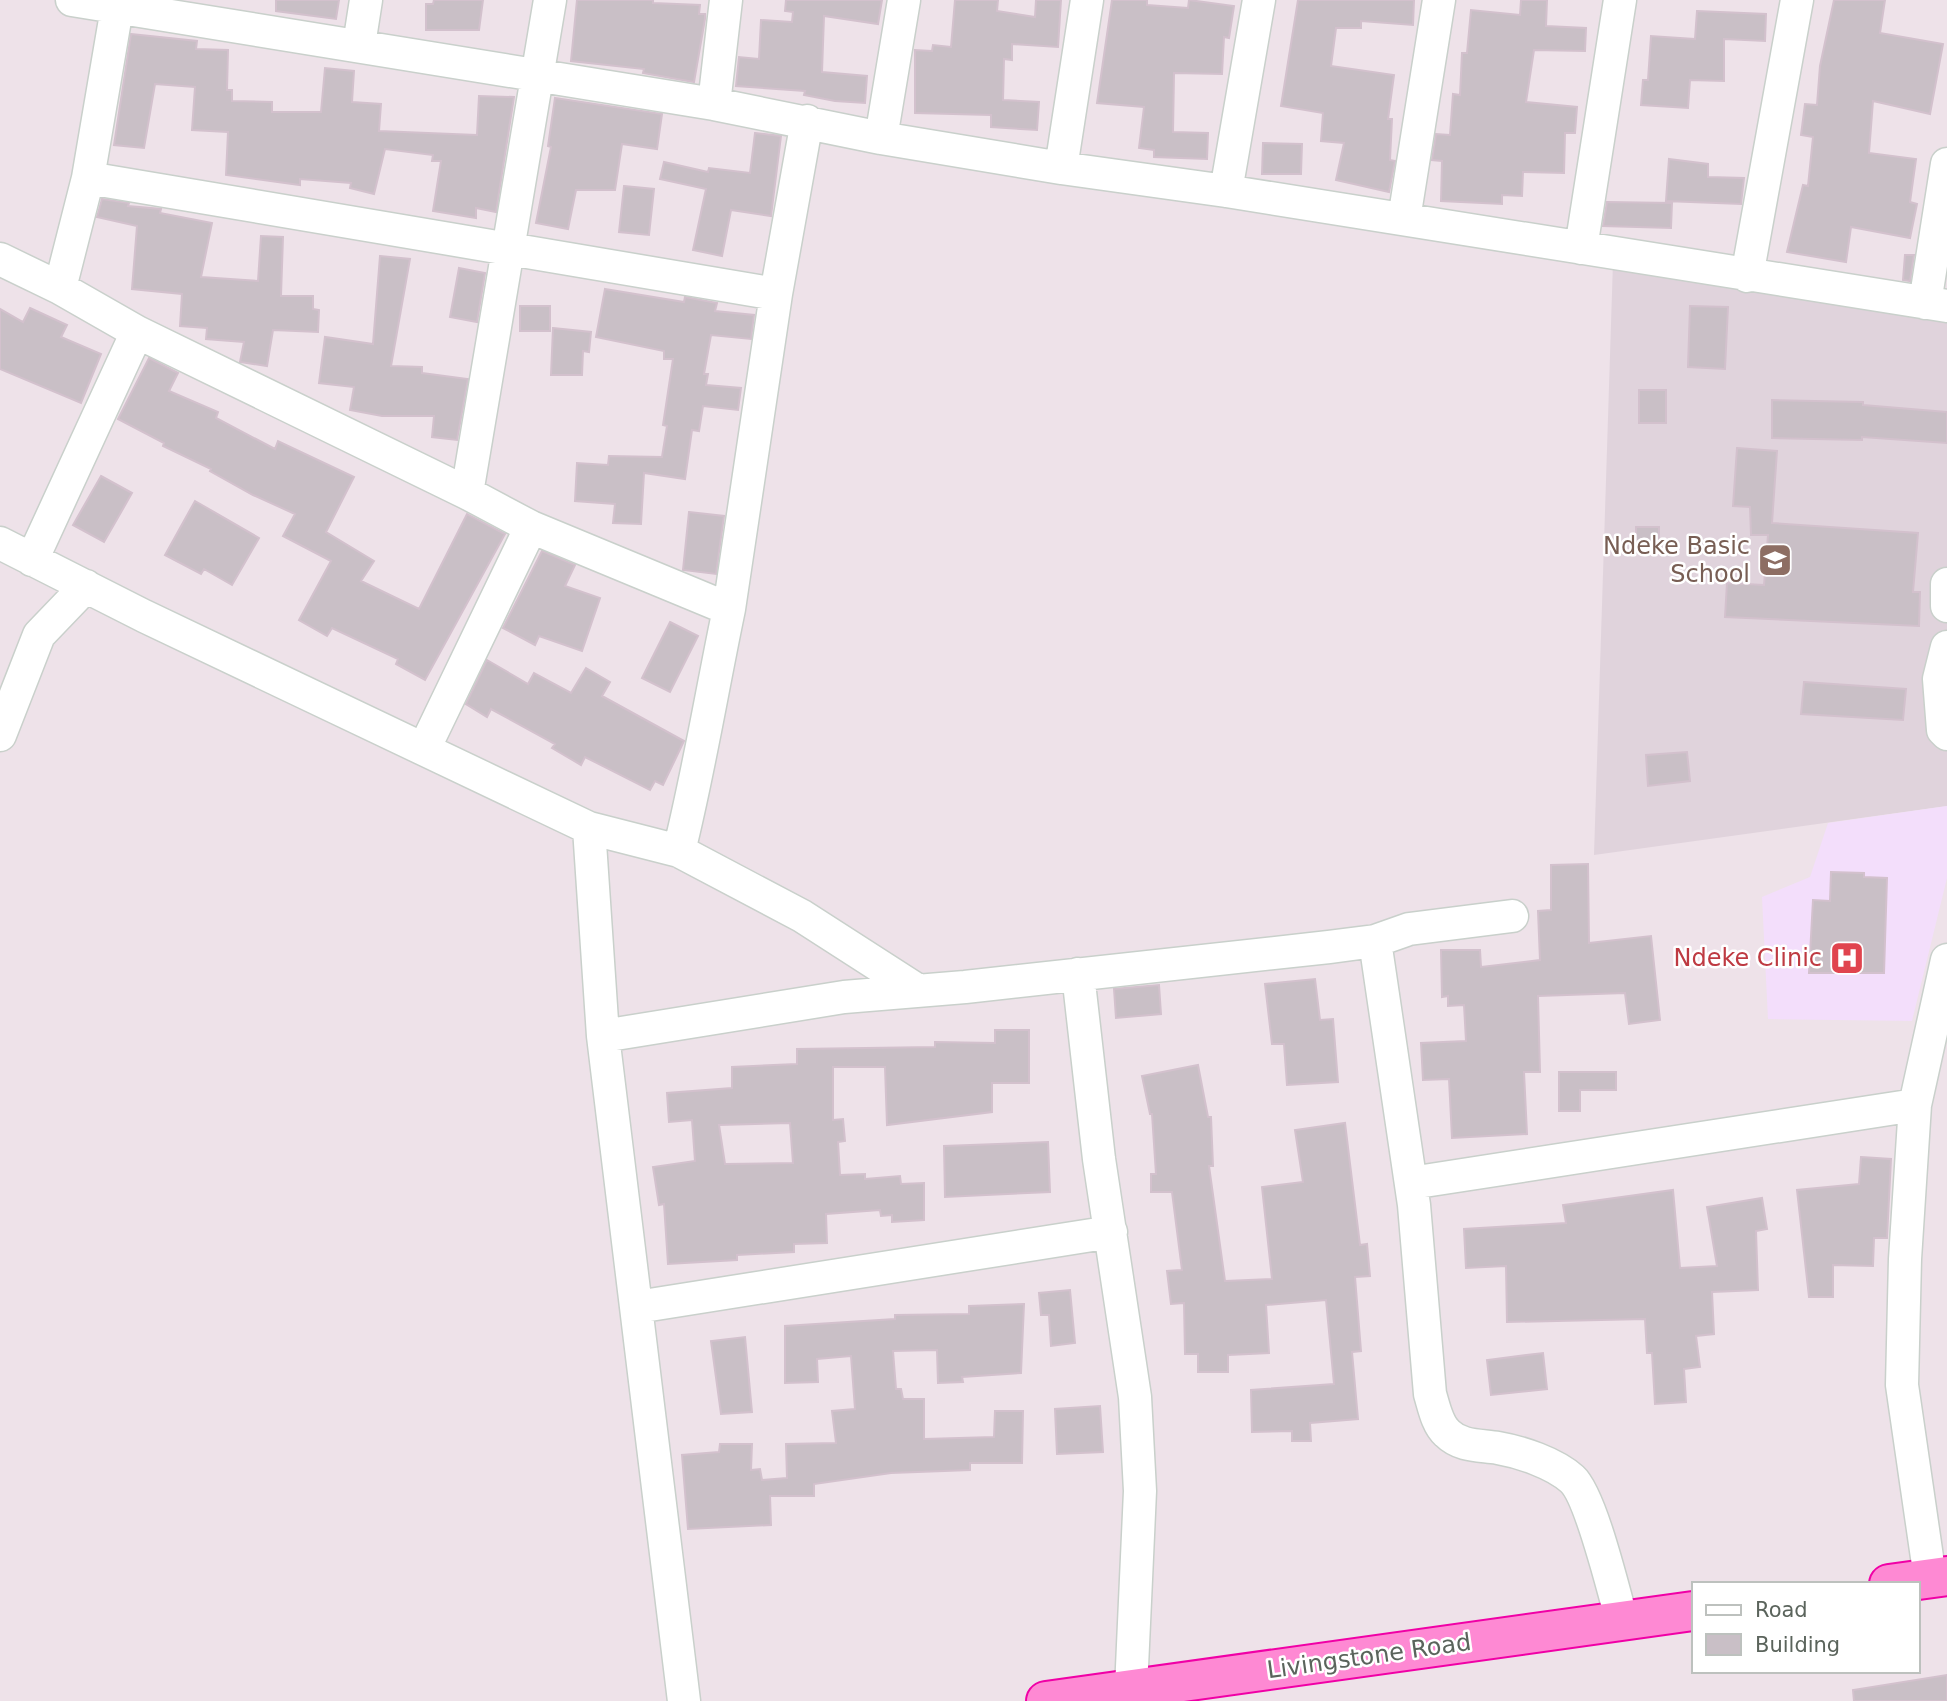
<svg xmlns="http://www.w3.org/2000/svg" width="1947" height="1701" font-family="'DejaVu Sans',sans-serif">
	<style>
		.education { fill: #e0d3dc }
		.medical { fill: #f3defb }
		.building { fill: #c9bfc6; stroke: #d3c1cd; stroke-width: 2; fill-rule: evenodd }
		.lines { fill: none; stroke-linecap: round; stroke-linejoin: round }
		.minor-casing { stroke: #c9d0cb; stroke-width: 35 }
		.highway-casing { stroke: #f000a6; stroke-width: 42 }
		.minor { stroke: #fff; stroke-width: 32 }
		.highway { stroke: #fe89d3; stroke-width: 38 }
		.labels { text-anchor: middle; stroke-width: 5; stroke-linejoin: round; paint-order: stroke }
		.education-label { font-size: 24px; fill: #785e54; stroke: #fff; text-anchor: end }
		.health-label { font-size: 24px; fill: #be3a42; stroke: #fff; text-anchor: end }
		.street-label { font-size: 24px; fill: #5b645c; stroke: #fff }
	</style>
	<rect width="100%" height="100%" fill="#eee2e9"/>
	<path class="education" d="M 1613,262 L 1947,314 L 1947,806 L 1594,855 Z"/>
	<path class="medical" d="M 1947,806 L 1947,878 L 1912,1021 L 1768,1019 L 1762,897 L 1810,877 L 1828,823 Z"/>
	<path class="building" d="M 276,0 L 339,0 L 336,19 L 276,11 Z
		M 434,0 L 483,0 L 479,30 L 426,30 L 426,4 L 433,4 Z
		M 577,0 L 653,0 L 653,3 L 700,5 L 699,14 L 705,14 L 705,19 L 694,82 L 643,73 L 644,69 L 571,61 Z
		M 786,0 L 882,0 L 878,24 L 824,16 L 822,72 L 867,76 L 865,103 L 835,101 L 804,95 L 805,91 L 736,86 L 739,57 L 759,59 L 761,20 L 792,22 L 793,12 L 785,11 Z
		M 955,0 L 998,0 L 997,11 L 1035,17 L 1036,0 L 1061,0 L 1058,47 L 1012,44 L 1012,60 L 1004,59 L 1003,100 L 1039,102 L 1037,130 L 991,127 L 991,115 L 915,113 L 915,50 L 932,51 L 933,45 L 951,47 Z
		M 1112,0 L 1147,0 L 1147,5 L 1188,8 L 1189,0 L 1234,6 L 1229,38 L 1224,37 L 1222,74 L 1174,73 L 1173,132 L 1208,133 L 1207,159 L 1154,157 L 1154,150 L 1139,148 L 1144,107 L 1097,103 Z
		M 1298,0 L 1414,0 L 1413,25 L 1361,21 L 1361,28 L 1336,28 L 1331,66 L 1394,75 L 1388,119 L 1392,119 L 1390,160 L 1395,161 L 1389,192 L 1336,180 L 1344,143 L 1321,141 L 1323,113 L 1281,106 Z
		M 1521,0 L 1547,0 L 1546,26 L 1586,28 L 1585,51 L 1534,50 L 1526,102 L 1577,107 L 1575,133 L 1565,133 L 1564,173 L 1523,172 L 1522,196 L 1502,195 L 1502,204 L 1441,201 L 1442,161 L 1432,160 L 1436,134 L 1450,135 L 1453,94 L 1460,95 L 1462,53 L 1467,53 L 1471,10 L 1520,15 Z
		M 1834,0 L 1885,0 L 1880,33 L 1943,44 L 1930,114 L 1873,101 L 1869,153 L 1916,159 L 1910,202 L 1917,204 L 1910,238 L 1851,227 L 1846,262 L 1787,252 L 1803,185 L 1808,186 L 1813,137 L 1801,135 L 1805,104 L 1817,105 L 1820,66 Z
		M 1697,11 L 1766,14 L 1765,41 L 1724,39 L 1724,81 L 1690,80 L 1688,108 L 1641,105 L 1643,80 L 1648,80 L 1651,36 L 1695,39 Z
		M 131,34 L 197,41 L 196,49 L 228,50 L 227,90 L 232,90 L 232,101 L 272,102 L 272,112 L 321,112 L 325,68 L 354,71 L 352,102 L 381,104 L 379,131 L 477,135 L 479,96 L 514,97 L 496,212 L 476,208 L 476,218 L 433,211 L 441,161 L 432,161 L 433,155 L 385,149 L 374,194 L 350,188 L 351,183 L 300,179 L 300,185 L 226,175 L 228,132 L 192,130 L 195,87 L 155,84 L 144,148 L 114,145 Z
		M 555,98 L 662,114 L 657,149 L 622,144 L 615,190 L 576,190 L 568,229 L 536,223 L 551,147 L 548,146 Z
		M 755,133 L 781,136 L 771,216 L 731,210 L 722,256 L 693,250 L 706,189 L 660,179 L 664,162 L 708,172 L 709,168 L 750,173 Z
		M 1263,143 L 1302,144 L 1301,174 L 1262,174 Z
		M 1669,159 L 1708,164 L 1708,177 L 1744,178 L 1741,204 L 1666,201 Z
		M 624,186 L 654,189 L 649,235 L 619,232 Z
		M 102,199 L 129,203 L 128,206 L 161,209 L 160,213 L 212,223 L 201,277 L 258,281 L 261,236 L 283,237 L 281,296 L 313,296 L 313,309 L 319,310 L 318,332 L 273,330 L 267,366 L 240,362 L 244,342 L 206,339 L 207,328 L 180,326 L 182,294 L 132,289 L 137,226 L 97,217 Z
		M 1607,202 L 1672,203 L 1671,228 L 1603,226 Z
		M 1905,255 L 1914,255 L 1910,281 L 1903,280 Z
		M 380,256 L 410,259 L 391,366 L 422,367 L 422,373 L 468,379 L 457,440 L 432,437 L 434,416 L 382,416 L 350,410 L 354,387 L 319,383 L 325,337 L 373,344 Z
		M 459,268 L 485,273 L 477,322 L 450,317 Z
		M 605,289 L 684,302 L 685,297 L 717,303 L 715,311 L 754,315 L 751,339 L 711,335 L 704,374 L 708,374 L 706,385 L 741,388 L 738,410 L 703,406 L 699,431 L 692,430 L 685,479 L 644,473 L 641,524 L 613,523 L 615,504 L 575,501 L 577,463 L 608,465 L 609,456 L 662,457 L 667,426 L 663,425 L 673,359 L 664,359 L 664,351 L 596,337 Z
		M 520,306 L 550,306 L 550,331 L 520,331 Z
		M 1690,306 L 1728,307 L 1725,369 L 1688,367 Z
		M 30,308 L 67,325 L 61,337 L 101,354 L 81,403 L 0,369 L 0,309 L 23,322 Z
		M 553,328 L 591,332 L 589,352 L 583,351 L 582,375 L 551,375 Z
		M 149,358 L 178,373 L 169,391 L 218,412 L 216,418 L 275,449 L 278,441 L 354,477 L 326,532 L 374,561 L 361,581 L 419,609 L 467,514 L 505,534 L 425,680 L 396,664 L 398,659 L 332,628 L 327,636 L 299,620 L 331,561 L 283,536 L 295,514 L 253,495 L 210,471 L 211,469 L 163,446 L 164,443 L 118,419 Z
		M 1639,390 L 1666,390 L 1666,423 L 1639,423 Z
		M 1772,400 L 1863,402 L 1863,405 L 1947,412 L 1947,443 L 1862,437 L 1862,440 L 1772,438 Z
		M 1737,448 L 1777,451 L 1772,523 L 1918,533 L 1913,592 L 1920,592 L 1919,626 L 1725,617 L 1727,583 L 1764,585 L 1768,535 L 1751,535 L 1750,507 L 1733,506 Z
		M 101,476 L 132,493 L 104,542 L 73,525 Z
		M 195,501 L 259,538 L 232,585 L 204,569 L 201,574 L 165,555 Z
		M 689,512 L 724,516 L 716,574 L 683,570 Z
		M 1636,527 L 1659,527 L 1659,553 L 1636,553 Z
		M 542,551 L 575,565 L 565,586 L 600,598 L 582,651 L 539,636 L 535,645 L 503,628 Z
		M 670,622 L 698,636 L 670,692 L 642,678 Z
		M 487,660 L 528,684 L 534,673 L 571,693 L 586,668 L 610,682 L 602,696 L 684,741 L 663,785 L 655,781 L 650,790 L 585,757 L 581,765 L 552,748 L 555,744 L 491,709 L 487,717 L 466,704 Z
		M 1804,682 L 1906,689 L 1903,720 L 1801,714 Z
		M 1687,752 L 1690,781 L 1648,786 L 1646,755 Z
		M 1588,864 L 1589,943 L 1651,936 L 1660,1020 L 1629,1024 L 1625,993 L 1538,996 L 1540,1072 L 1524,1072 L 1527,1134 L 1452,1138 L 1449,1079 L 1423,1080 L 1421,1043 L 1466,1041 L 1464,1005 L 1448,1006 L 1448,996 L 1442,997 L 1441,950 L 1480,950 L 1481,967 L 1540,960 L 1538,911 L 1551,910 L 1551,865 Z
		M 1831,872 L 1864,873 L 1864,877 L 1887,878 L 1884,973 L 1809,973 L 1813,900 L 1830,901 Z
		M 1315,979 L 1320,1020 L 1333,1019 L 1338,1082 L 1287,1085 L 1284,1044 L 1272,1044 L 1265,984 Z
		M 1159,985 L 1161,1014 L 1116,1018 L 1114,989 Z
		M 995,1030 L 1029,1030 L 1029,1083 L 992,1083 L 992,1112 L 887,1125 L 885,1067 L 833,1067 L 833,1120 L 843,1119 L 845,1141 L 838,1142 L 840,1175 L 865,1174 L 865,1179 L 900,1176 L 901,1184 L 924,1183 L 924,1220 L 892,1222 L 892,1215 L 881,1216 L 880,1210 L 826,1214 L 827,1243 L 794,1244 L 794,1252 L 737,1255 L 737,1260 L 668,1264 L 664,1204 L 659,1205 L 653,1167 L 695,1161 L 692,1120 L 669,1122 L 667,1093 L 732,1088 L 732,1067 L 797,1064 L 797,1049 L 935,1047 L 935,1042 L 995,1043 ZM 790,1123 L 793,1163 L 725,1164 L 719,1125 Z
		M 1198,1065 L 1208,1117 L 1211,1117 L 1213,1166 L 1209,1166 L 1225,1281 L 1272,1279 L 1262,1187 L 1303,1182 L 1295,1130 L 1345,1123 L 1360,1245 L 1367,1244 L 1370,1276 L 1355,1277 L 1361,1351 L 1352,1352 L 1358,1419 L 1310,1423 L 1311,1441 L 1292,1441 L 1292,1431 L 1252,1432 L 1251,1390 L 1334,1384 L 1326,1300 L 1266,1305 L 1269,1353 L 1228,1355 L 1228,1372 L 1198,1372 L 1198,1354 L 1185,1354 L 1184,1303 L 1171,1304 L 1167,1271 L 1182,1270 L 1172,1192 L 1151,1192 L 1151,1174 L 1156,1174 L 1152,1114 L 1150,1114 L 1142,1076 Z
		M 1559,1072 L 1616,1072 L 1616,1090 L 1580,1090 L 1580,1111 L 1559,1111 Z
		M 1048,1142 L 1050,1192 L 945,1197 L 944,1146 Z
		M 1861,1157 L 1891,1159 L 1887,1238 L 1874,1238 L 1873,1266 L 1833,1265 L 1833,1297 L 1809,1297 L 1797,1190 L 1859,1184 Z
		M 1673,1190 L 1680,1268 L 1717,1266 L 1707,1207 L 1762,1198 L 1767,1229 L 1756,1231 L 1758,1290 L 1712,1292 L 1714,1334 L 1696,1336 L 1700,1367 L 1684,1369 L 1686,1402 L 1655,1404 L 1652,1353 L 1647,1353 L 1645,1319 L 1507,1322 L 1506,1266 L 1466,1268 L 1464,1229 L 1566,1223 L 1563,1205 Z
		M 1070,1290 L 1075,1343 L 1051,1346 L 1049,1315 L 1041,1315 L 1039,1293 Z
		M 1024,1304 L 1021,1373 L 962,1377 L 963,1382 L 938,1383 L 937,1350 L 893,1351 L 896,1389 L 901,1389 L 903,1399 L 924,1399 L 924,1439 L 994,1437 L 995,1411 L 1023,1411 L 1022,1463 L 970,1463 L 970,1470 L 891,1473 L 814,1484 L 814,1496 L 770,1496 L 771,1525 L 688,1529 L 682,1455 L 719,1452 L 720,1444 L 752,1444 L 751,1470 L 760,1469 L 762,1480 L 787,1478 L 786,1444 L 836,1443 L 832,1411 L 855,1409 L 851,1356 L 817,1359 L 818,1382 L 785,1383 L 785,1326 L 895,1319 L 895,1315 L 969,1314 L 969,1306 Z
		M 745,1337 L 752,1412 L 721,1414 L 711,1341 Z
		M 1543,1353 L 1547,1389 L 1491,1395 L 1487,1360 Z
		M 1100,1406 L 1103,1452 L 1057,1454 L 1055,1409 Z
		M 1947,1675 L 1947,1701 L 1854,1701 L 1853,1690 Z"/>
	<g class="lines">
		<g class="minor-casing">
			<path id="minor" d="M 72,0 L 714,104 L 881,138 L 1061,168 L 1226,191 L 1947,306
				M 550,0 L 467,493 L 531,527 L 729,609 L 776,294 L 807,121
				M 359,45 L 366,0
				M 714,104 L 726,0
				M 881,138 L 904,0
				M 1061,168 L 1087,0
				M 88,178 L 776,294
				M 1226,191 L 1259,0
				M 1404,219 L 1439,0
				M 1581,248 L 1620,0
				M 0,259 L 60,288 L 137,332 L 467,493
				M 1747,276 L 1797,0
				M 60,288 L 88,178 L 117,8
				M 1925,303 L 1947,164
				M 0,543 L 144,616 L 589,828 L 603,1036 L 684,1701
				M 32,560 L 137,332
				M 1947,584 L 1947,606
				M 729,609 C 712,690 699,771 679,851 L 802,916 L 917,990
				M 1947,647 L 1939,679 L 1943,730 L 1947,734
				M 0,735 L 39,635 L 86,586
				M 424,749 L 531,527
				M 589,828 L 679,851
				M 1375,941 L 1414,1205 L 1430,1394 C 1434,1407 1437,1424 1447,1433 C 1461,1447 1480,1445 1498,1448 C 1521,1452 1554,1463 1572,1479 C 1591,1496 1614,1593 1622,1621
				M 1078,974 L 1099,1159 L 1135,1397 L 1140,1491 L 1131,1689
				M 603,1036 L 844,997 L 965,987 L 1329,947 L 1375,941 L 1409,929 L 1512,916
				M 1411,1183 L 1915,1105
				M 637,1307 L 1111,1232
				M 1930,1578 L 1902,1385 L 1905,1259 L 1915,1105 L 1947,960"/>
		</g>
		<g class="highway-casing">
			<path id="highway" d="M 1889,1584 L 1947,1576
				M 1046,1701 L 1693,1611"/>
		</g>
		<use href="#minor" class="minor"/>
		<use href="#highway" class="highway"/>
	</g>
	<defs>
		<g id="school-square" transform="scale(1.75)"><rect x="-9" y="-9" width="18" height="18" rx="4" fill="#8d6e63" stroke="#fff"/><path d="M0-5L7-2L0 1L-7-2ZM-4 1L0 2.5L4 1V4Q0 6-4 4Z" fill="#fff"/></g>
		<g id="hospital-square" transform="scale(1.75)"><rect x="-9" y="-9" width="18" height="18" rx="4" fill="#e0444e" stroke="#fff"/><path d="M-5-5h3v3.5h4V-5h3V5h-3V1.5h-4V5h-3Z" fill="#fff"/></g>
	</defs>
	<g fill-rule="evenodd">
		<use href="#school-square" x="1775" y="560"/>
		<use href="#hospital-square" x="1847" y="958"/>
	</g>
	<g class="labels">
		<g class="education-label">
			<text x="1750" y="554">Ndeke Basic<tspan x="1750" dy="28">School</tspan></text>
		</g>
		<g class="health-label">
			<text x="1822" y="966">Ndeke Clinic</text>
		</g>
		<g class="street-label">
			<text transform="translate(1369 1656) rotate(-8)" y="8">Livingstone Road</text>
		</g>
	</g>
	<rect x="1692" y="1582" width="228" height="91" fill="#ffffff" stroke="#bdc1be" stroke-width="2"/>
	<rect x="1706" y="1605" width="35" height="10" fill="#ffffff" stroke="#bdc1be" stroke-width="2"/>
	<text x="1755" y="1617" font-size="21" fill="#5b645c">Road</text>
	<rect x="1706" y="1634" width="35" height="21" fill="#c9bfc6" stroke="#bdc1be" stroke-width="2"/>
	<text x="1755" y="1652" font-size="21" fill="#5b645c">Building</text>
</svg>
